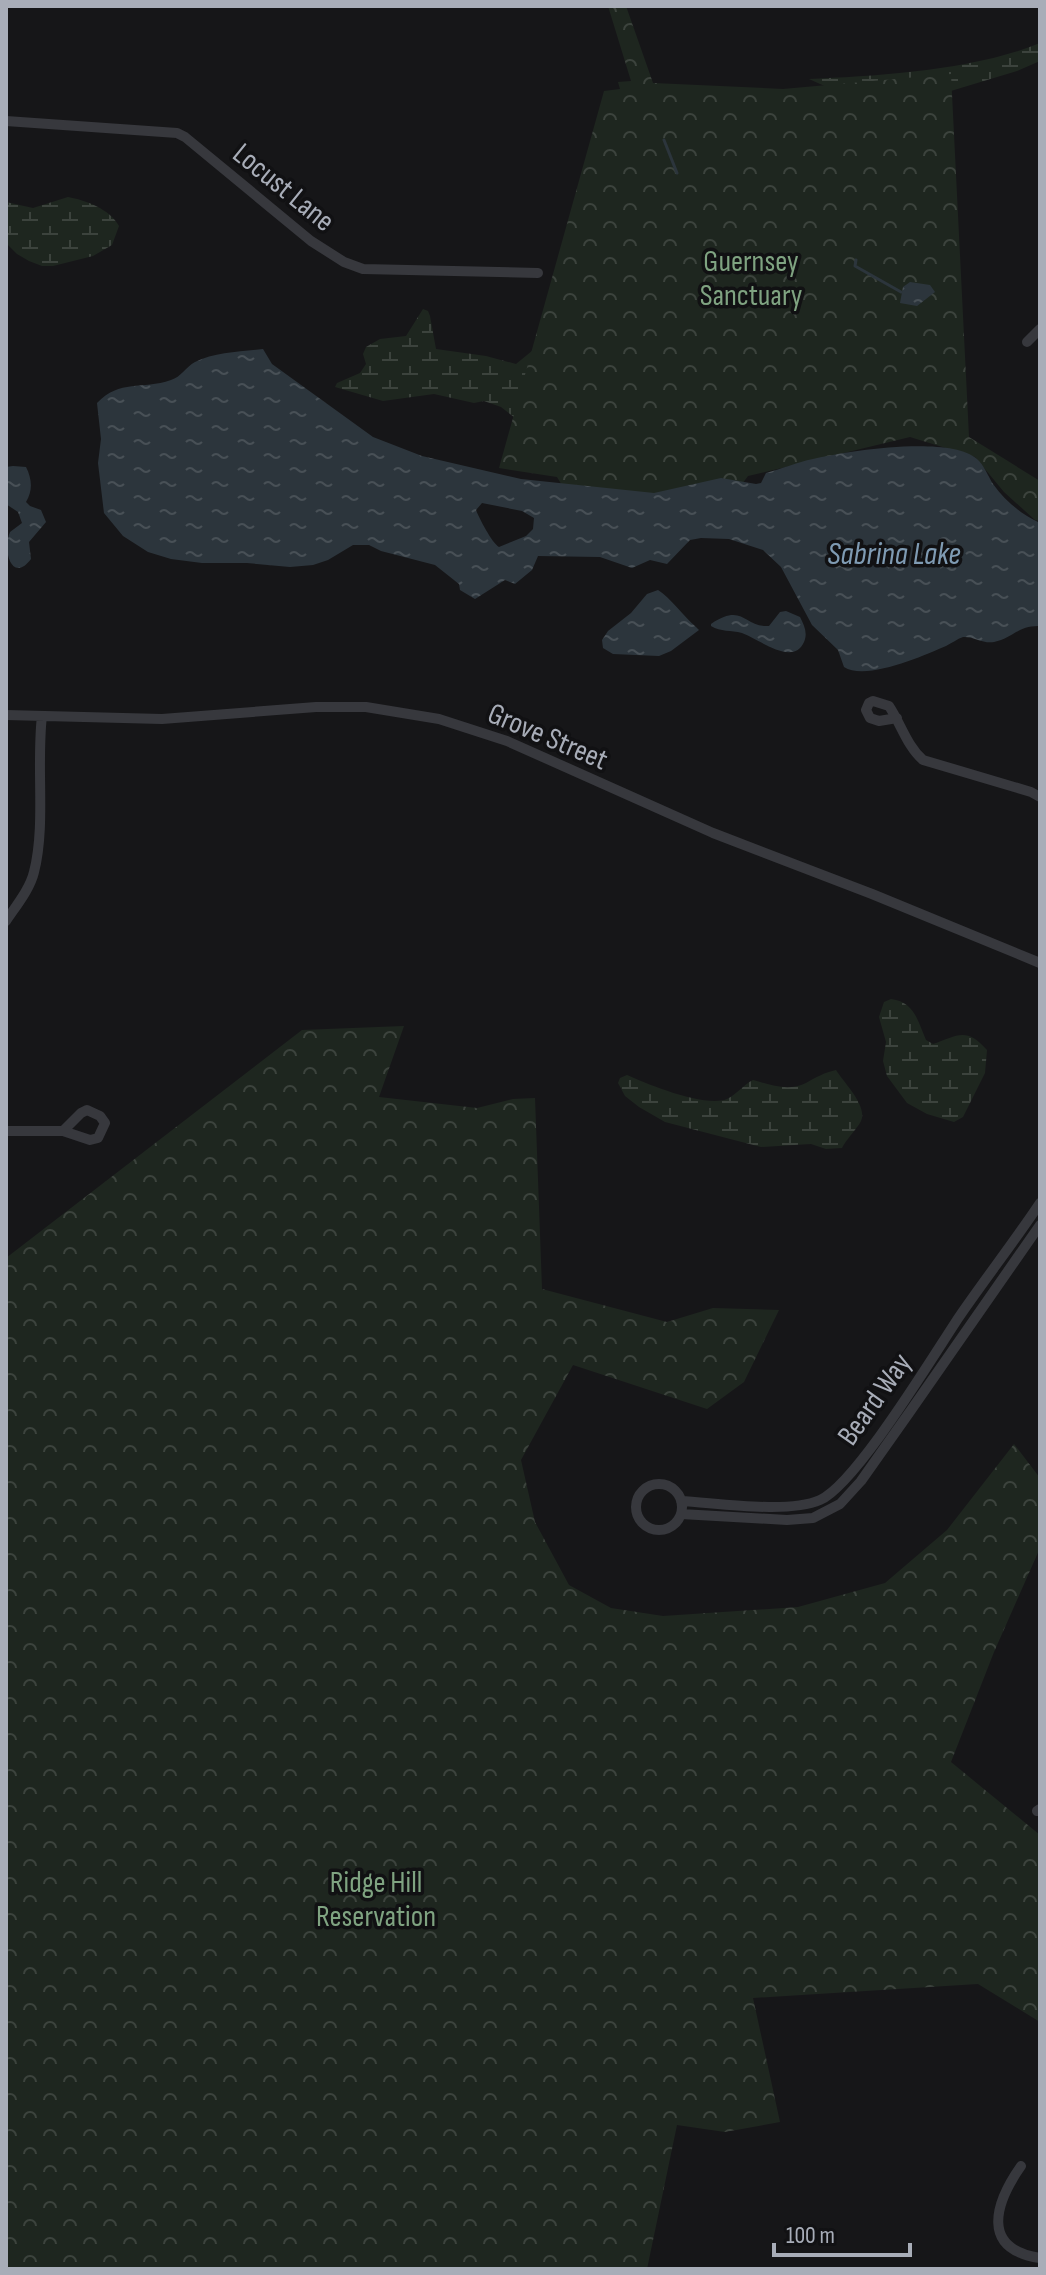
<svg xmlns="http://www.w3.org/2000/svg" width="1046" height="2275" font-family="'Sofia Sans Condensed',sans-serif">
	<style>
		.wetland { fill: url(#wetland-marsh) }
		.park { fill: url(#park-crowns) }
		.water { fill: url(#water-ripples); fill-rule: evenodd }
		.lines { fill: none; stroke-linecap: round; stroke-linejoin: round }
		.stream { stroke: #2c353c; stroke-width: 3 }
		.minor { stroke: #37383d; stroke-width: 10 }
		.labels { text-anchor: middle; stroke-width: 7; stroke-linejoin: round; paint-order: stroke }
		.street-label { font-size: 30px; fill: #a8adb8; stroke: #111113 }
		.park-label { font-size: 30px; fill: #7fa381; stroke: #111113 }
		.water-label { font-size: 32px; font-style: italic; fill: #7f9bb3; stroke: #111113 }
	</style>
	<defs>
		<pattern id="wetland-marsh" width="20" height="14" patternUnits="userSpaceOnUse" patternTransform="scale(2)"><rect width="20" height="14" fill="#1e261f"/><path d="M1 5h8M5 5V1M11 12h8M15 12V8" fill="none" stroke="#3c433d"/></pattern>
		<pattern id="park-crowns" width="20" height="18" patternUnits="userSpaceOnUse" patternTransform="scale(2)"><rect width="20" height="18" fill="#1e261f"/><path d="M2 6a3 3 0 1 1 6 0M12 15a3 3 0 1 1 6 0" fill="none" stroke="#3c433d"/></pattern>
		<pattern id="water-ripples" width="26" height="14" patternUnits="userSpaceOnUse" patternTransform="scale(2)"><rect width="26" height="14" fill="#2c353c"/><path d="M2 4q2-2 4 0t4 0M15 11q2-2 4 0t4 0" fill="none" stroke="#485056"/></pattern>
	</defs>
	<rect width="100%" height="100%" fill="#161618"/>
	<path class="wetland" d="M 1040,43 L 1040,61 L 1017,71 L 911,103 L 829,88 L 809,79 C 879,76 975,70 1040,43 Z
		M 68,197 C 85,200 110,209 119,226 L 112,245 L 93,256 L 53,266 L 42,266 L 29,261 L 17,254 L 6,243 L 6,202 L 33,208 Z
		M 423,309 L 428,311 L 430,316 L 436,349 L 486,356 L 516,364 L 549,337 L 519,421 L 501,407 L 484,401 L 474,403 L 434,394 L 383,401 L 335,387 L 337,383 L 360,373 L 366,364 L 363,354 L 366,347 L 380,339 L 406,336 Z
		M 891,999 C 915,1002 918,1022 926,1040 L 933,1044 C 957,1036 966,1026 987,1050 L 985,1073 L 963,1117 L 954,1122 L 927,1114 L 907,1103 L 887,1076 L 883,1061 L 886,1042 L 879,1017 L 884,1002 Z
		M 836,1070 C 844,1083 868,1106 861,1121 C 859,1126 846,1140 842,1148 L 826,1149 L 811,1144 L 761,1147 L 665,1122 L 639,1107 L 625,1096 L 618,1083 L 620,1078 L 627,1075 C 647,1084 705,1108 727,1099 C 736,1095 743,1085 753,1080 C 771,1085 788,1092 806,1083 C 817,1077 823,1073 836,1070 Z"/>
	<path class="park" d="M 608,6 L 626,6 L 653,83 L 783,89 L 951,74 L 969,437 L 1040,481 L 1040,521 L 1035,520 L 1004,492 L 975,457 L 910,437 L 748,476 L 739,488 L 649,496 L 563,487 L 557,477 L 499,468 L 604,91 L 620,89 L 618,82 L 631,81 Z
		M 404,1026 L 379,1097 L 477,1108 L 513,1099 L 535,1098 L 542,1289 L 667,1322 L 713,1308 L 779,1310 L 744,1382 L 707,1409 L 573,1365 L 521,1460 L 535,1522 L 569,1585 L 611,1608 L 663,1616 L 798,1607 L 885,1583 L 947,1530 L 1014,1444 L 1040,1478 L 1040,1548 L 994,1652 L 951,1762 L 1040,1835 L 1040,2022 L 978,1984 L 753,1998 L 780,2122 L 725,2132 L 677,2125 L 647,2269 L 6,2269 L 6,1258 L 302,1030 Z"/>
	<path class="water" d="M 910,282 L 930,285 L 935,292 L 917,306 L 900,303 L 903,287 Z
		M 263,349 L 272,364 L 373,437 L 422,456 L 521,479 L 654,493 L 721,478 L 756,484 L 761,483 L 766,473 C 782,469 797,462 813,459 C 848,451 949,435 977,459 C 984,465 988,476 993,484 C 1006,502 1021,514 1040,523 L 1040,626 C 1018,625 1012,639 994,642 C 983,644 973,636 963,637 C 957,639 952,643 946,646 C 923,656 866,681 844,667 L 838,650 L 812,625 L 781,567 L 763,550 L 729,539 L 701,538 L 690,540 L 667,564 L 650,560 L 632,568 L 600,557 L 538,556 L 532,570 L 515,584 L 505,580 L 475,599 L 460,590 L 459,584 L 435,565 L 381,551 L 369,545 L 353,545 L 328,560 L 313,565 L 290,567 L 247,563 L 202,563 L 171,559 L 148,552 L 123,536 L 104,513 L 98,463 L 101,439 L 97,403 C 120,379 142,390 171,380 C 181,377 186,367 195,362 C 215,352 241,352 263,349 ZM 482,503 L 522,511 L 534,518 L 533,529 L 526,536 L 499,547 C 492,543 479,518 476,510 Z
		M 13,466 L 26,467 C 32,479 33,490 26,502 L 30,506 L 41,510 L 46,522 L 29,542 L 31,559 C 12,584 2,551 10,532 L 22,523 L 18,512 L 6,504 L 6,467 Z
		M 658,590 C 670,597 683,616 696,627 L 699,630 L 671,651 L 659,656 L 613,654 L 603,648 L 602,640 L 608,631 L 631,613 L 647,594 Z
		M 786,611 L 800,617 C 804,625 808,633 804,642 C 793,667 759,639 742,633 C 731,630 721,632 711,626 L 711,624 C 744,602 743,628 769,626 L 780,612 Z"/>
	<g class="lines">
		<path class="stream" d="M 664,140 L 677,173
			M 856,260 L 855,266 L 901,292"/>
		<path class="minor" d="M 6,121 L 177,133 L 185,137 L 311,241 L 344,262 L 363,269 L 538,273
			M 1027,342 L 1040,329
			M 6,715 L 162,719 L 316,707 L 366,707 L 439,719 L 507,741 L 713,833 L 872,894 L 1040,963
			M 897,718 L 879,721 L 870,718 L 866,710 L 869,703 L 873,701 L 889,706 C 901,724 907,746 923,760 L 1031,792 L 1040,797
			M 6,921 C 16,906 30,889 34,872 C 46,825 36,766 42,716
			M 6,1131 L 63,1131 L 90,1140 L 98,1138 L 105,1123 L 100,1116 L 87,1110 L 81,1113 L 63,1131
			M636 1507a23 23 0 1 1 46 0a23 23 0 1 1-46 0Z
			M 681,1501 C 718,1503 788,1514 820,1500 C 856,1484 933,1356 959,1317 C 985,1279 1014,1242 1040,1203
			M 681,1514 L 787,1520 L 813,1518 L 840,1504 L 861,1481 L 909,1413 L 1040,1225
			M 1037,1811 L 1040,1809
			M 1021,2166 C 995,2203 980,2249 1040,2258"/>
	</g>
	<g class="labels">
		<g class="street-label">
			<text transform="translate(284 187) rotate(39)" y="10">Locust Lane</text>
			<text transform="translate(548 736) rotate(23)" y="10">Grove Street</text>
			<text transform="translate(874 1399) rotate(-55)" y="10">Beard Way</text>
		</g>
		<g class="park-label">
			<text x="751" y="271">Guernsey<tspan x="751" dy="34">Sanctuary</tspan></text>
			<text x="376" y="1892">Ridge Hill<tspan x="376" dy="34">Reservation</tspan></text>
		</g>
		<g class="water-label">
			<text x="894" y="564">Sabrina Lake</text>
		</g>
	</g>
	<rect width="1046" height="2275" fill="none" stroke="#a8adb8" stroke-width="16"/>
	<path d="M774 2243v12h136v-12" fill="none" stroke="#a8adb8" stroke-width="4"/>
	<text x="786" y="2243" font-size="24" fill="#a8adb8" stroke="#111113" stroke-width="6" paint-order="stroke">100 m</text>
</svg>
